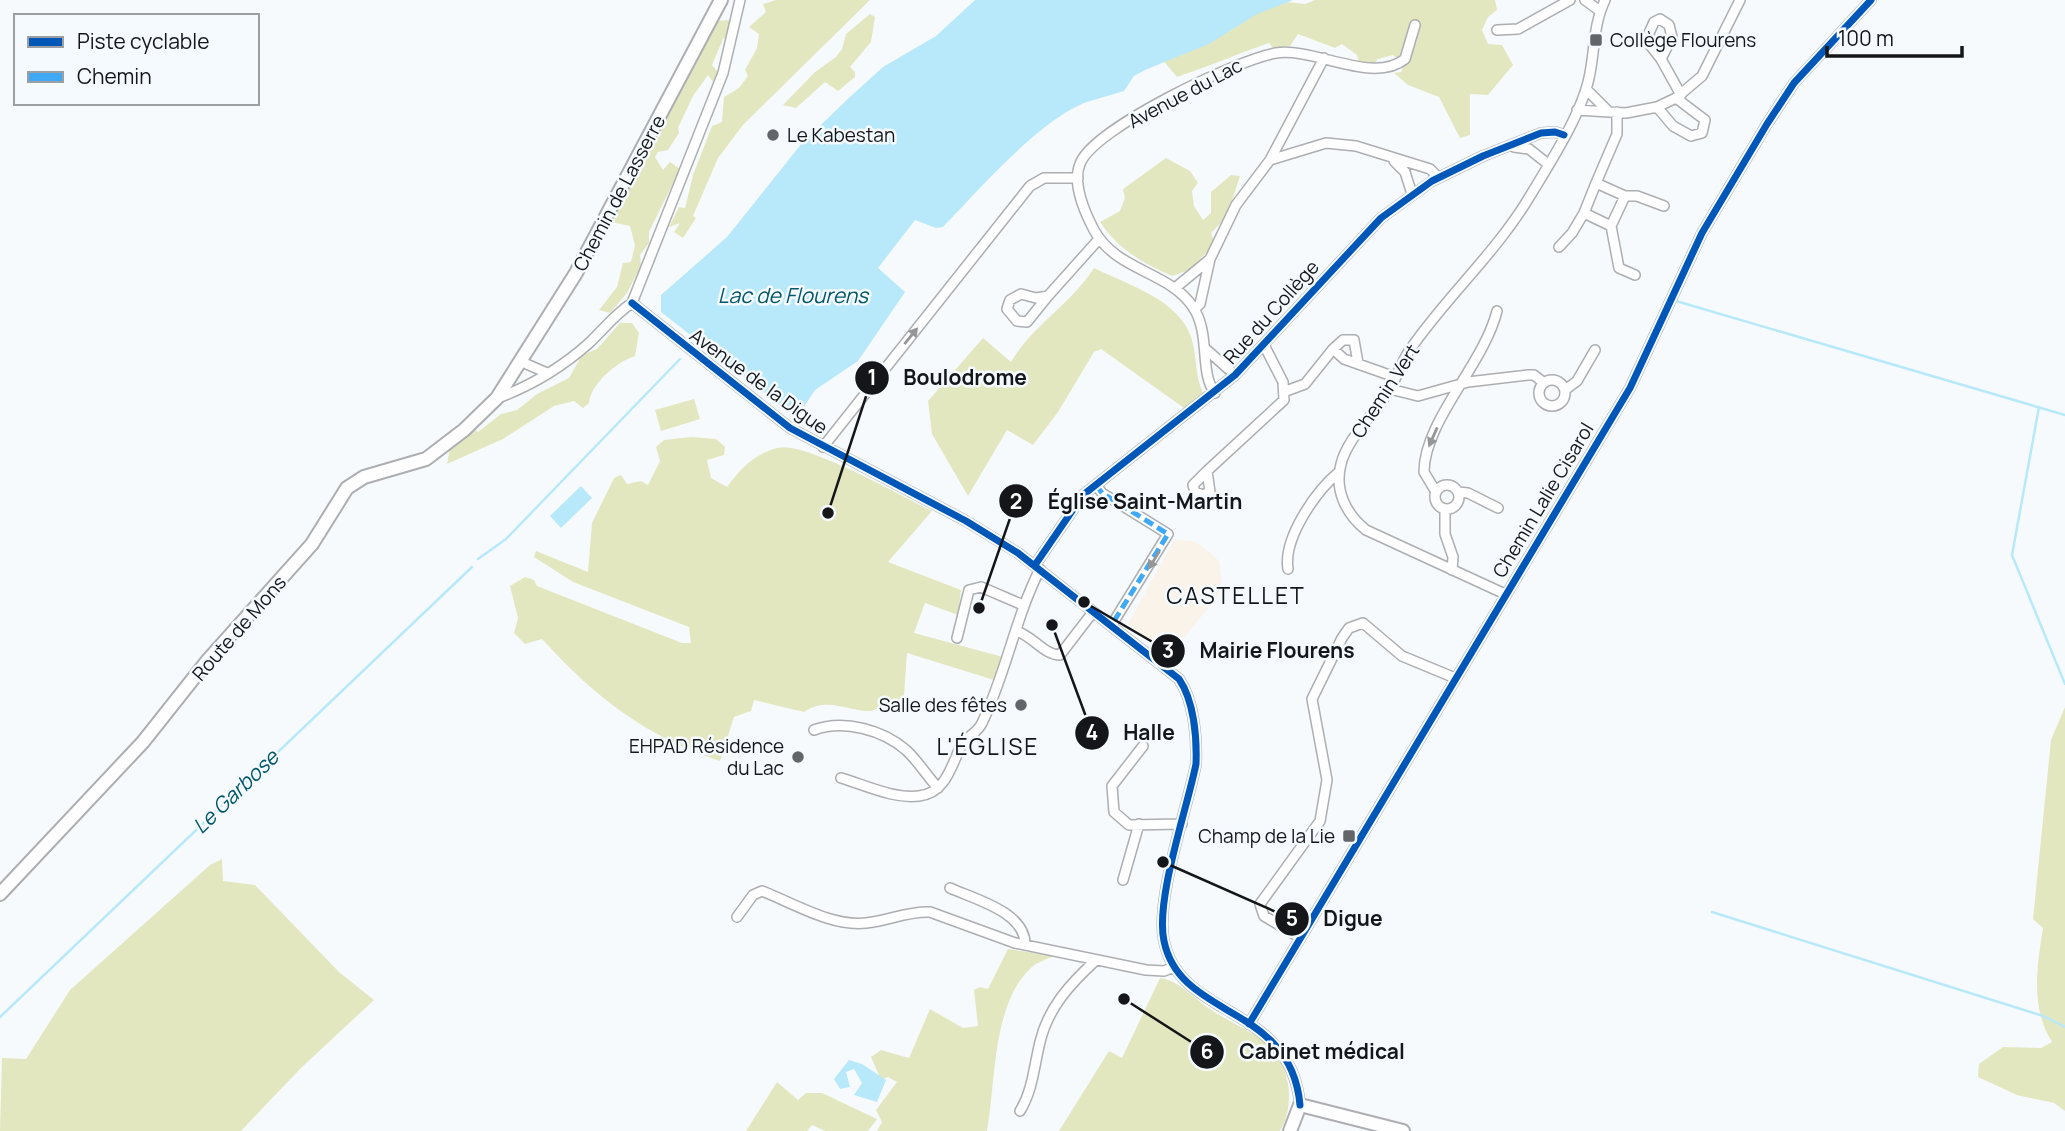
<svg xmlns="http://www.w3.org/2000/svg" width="2065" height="1131" font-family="Manrope,sans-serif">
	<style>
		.education { fill: #f9f3e9 }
		.green { fill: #e3e7c0 }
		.water { fill: #b7e9fa }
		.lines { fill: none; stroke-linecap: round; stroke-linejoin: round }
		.stream { stroke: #b7e9fa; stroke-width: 2.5 }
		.street-casing { stroke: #acaeb1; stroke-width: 12 }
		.secondary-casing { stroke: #acaeb1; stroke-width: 16 }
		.street { stroke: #fefeff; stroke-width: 9 }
		.secondary { stroke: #fefeff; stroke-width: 12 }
		.quiet { stroke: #3fa9f5; stroke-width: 5; stroke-dasharray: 10 5; stroke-linecap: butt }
		.cycleway-casing { stroke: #f5fafe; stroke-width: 11 }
		.cycleway { stroke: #0057b8; stroke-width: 7 }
		.oneway { fill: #959698 }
		.poi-dot { fill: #636668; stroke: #f5fafe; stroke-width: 2.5 }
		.labels { text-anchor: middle; stroke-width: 5; stroke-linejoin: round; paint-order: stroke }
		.poi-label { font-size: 19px; fill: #141619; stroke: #f5fafe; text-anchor: end }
		.street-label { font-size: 19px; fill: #141619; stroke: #f5fafe }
		.water-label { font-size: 21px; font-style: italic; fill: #025669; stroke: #f5fafe }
		.quarter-label { font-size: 23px; letter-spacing: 2px; fill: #141619; stroke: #f5fafe }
		.leader { fill: none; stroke: #141619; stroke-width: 2.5 }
		.callout-dot { fill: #141619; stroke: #f5fafe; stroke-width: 2.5 }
		.mark-label { font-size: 21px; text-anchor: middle; font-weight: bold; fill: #fff }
		.callout-label { font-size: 21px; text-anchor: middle; font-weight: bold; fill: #141619; stroke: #f5fafe; stroke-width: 5; stroke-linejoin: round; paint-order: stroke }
	</style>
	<rect width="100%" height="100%" fill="#f7fafc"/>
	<path class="education" d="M 1174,540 L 1194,541 L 1212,554 L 1219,561 L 1222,582 L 1218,596 L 1170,655 L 1128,624 Z"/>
	<path class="green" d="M 776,0 L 870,0 L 743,125 L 718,158 L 693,216 L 696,218 L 683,238 L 674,232 L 680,223 L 669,227 L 679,207 L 685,208 L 693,175 L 712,126 L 722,122 L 724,97 L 739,88 L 748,76 L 745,70 L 757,48 L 759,34 L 749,27 L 766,12 L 763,4 Z
		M 1315,0 L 1495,0 L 1497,10 L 1488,17 L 1482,30 L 1488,44 L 1502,45 L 1513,65 L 1488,95 L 1470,94 L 1470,135 L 1460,138 L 1439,97 L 1408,85 L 1394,73 L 1401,72 L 1404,65 L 1393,55 L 1378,59 L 1370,69 L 1361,68 L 1357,55 L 1342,44 L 1335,48 L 1298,34 L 1290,46 L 1273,48 L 1269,43 C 1237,54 1207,67 1177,77 L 1160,57 L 1277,1 L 1305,4 Z
		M 870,14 L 875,17 L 871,42 L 850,67 L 855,72 L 855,77 L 838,91 L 825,82 L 796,108 L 783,105 L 815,72 L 836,57 L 842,49 L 846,34 Z
		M 730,20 L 733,26 L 730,35 L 723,39 L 712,65 L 718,72 L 713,82 L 708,75 L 693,96 L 678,128 L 679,133 L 668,150 L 658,152 L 655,157 L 663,170 L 670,162 L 680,169 L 649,232 L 649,243 L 640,255 L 641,266 L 627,293 L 610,313 L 599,310 L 617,287 L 623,263 L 631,262 L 635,245 L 630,226 L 611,222 L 620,206 L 621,191 L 716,21 Z
		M 1166,158 L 1190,171 L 1198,183 L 1192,191 L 1194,206 L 1203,220 L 1211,213 L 1211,192 L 1231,175 L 1240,176 L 1227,217 L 1211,233 L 1215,244 L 1189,270 L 1172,276 C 1142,263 1118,249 1100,222 L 1120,211 L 1125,198 L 1123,189 Z
		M 1094,268 C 1128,285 1181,300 1192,340 C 1197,358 1195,375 1203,393 L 1184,408 L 1101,349 L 1094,352 L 1058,412 L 1033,445 L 1007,430 L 968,496 L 932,434 L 928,401 L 983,338 L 1011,362 C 1032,326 1071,304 1094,268 Z
		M 620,323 L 632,323 L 639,333 L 635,356 C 617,362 591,383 589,403 L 583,408 L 574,401 L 554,406 L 503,439 L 447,464 L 450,448 L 475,429 L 478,432 L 501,414 L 517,410 L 537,394 L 569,378 L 582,355 L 597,349 Z
		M 694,399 L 700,419 L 661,431 L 655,410 Z
		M 691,437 L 716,439 L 725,447 L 724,455 L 707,460 L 711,478 L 727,487 C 741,468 753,455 777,448 C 804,440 903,497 932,511 L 888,562 L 961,590 L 958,615 L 925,603 L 914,633 L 1003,657 L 994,680 L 907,653 L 903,710 L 887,704 C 883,706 876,710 871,711 C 847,712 829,696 804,712 L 754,700 L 751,711 L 734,717 L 720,761 C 645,736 596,698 542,639 L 525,644 L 514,633 L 518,618 L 510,586 L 525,577 L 534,580 L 537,586 L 682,643 L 691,643 L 689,627 L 573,582 L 534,557 L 536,551 L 588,572 L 592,523 L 614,478 L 621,475 L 627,484 L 641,481 L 648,485 L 660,461 L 656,447 L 664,440 Z
		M 2065,707 L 2065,1111 L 2054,1103 L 2017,1095 L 1978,1077 L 1979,1064 L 2003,1047 L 2041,1048 L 2052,1042 C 2030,1007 2037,967 2043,928 L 2033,919 L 2051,740 Z
		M 222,859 L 223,881 L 255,885 L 339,972 L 374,1000 L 301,1068 L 241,1131 L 0,1131 L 2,1058 L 26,1059 L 70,990 L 210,865 Z
		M 1008,949 L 1054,956 C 1047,959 1035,963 1030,969 C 992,1005 996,1082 987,1131 L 877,1131 L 882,1122 L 876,1110 L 897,1082 L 888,1077 L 881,1080 L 871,1057 L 881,1050 L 909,1058 L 930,1009 L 963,1028 L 978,1026 L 974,990 L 980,987 L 988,989 Z
		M 1160,978 C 1178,980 1195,999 1210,1009 C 1226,1020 1245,1028 1261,1039 C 1290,1060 1297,1102 1280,1131 L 1059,1131 L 1109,1051 L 1122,1058 Z
		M 777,1082 L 798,1100 L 806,1093 L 822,1093 L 877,1119 L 868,1131 L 825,1131 L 812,1125 L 807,1131 L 746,1131 Z"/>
	<path class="water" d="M 975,0 L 1293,0 L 1257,14 L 1209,44 L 1145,70 L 1134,76 L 1124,91 C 1112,95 1099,98 1087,102 C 1040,119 979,190 943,227 L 936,228 L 915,220 L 878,268 L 905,292 L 858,361 L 815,390 L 805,405 L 789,412 L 661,312 L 661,295 L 727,237 L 802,143 L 851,96 L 883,67 L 936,36 Z
		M 581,486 L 592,498 L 561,528 L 550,516 Z
		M 849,1060 L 862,1064 L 886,1080 L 877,1102 L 854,1095 L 862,1083 L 854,1069 L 846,1072 L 850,1087 L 840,1089 L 834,1079 Z"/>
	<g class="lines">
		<path class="stream" d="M 1676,301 L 2065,415
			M 2039,407 L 2012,555 L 2065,684
			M 478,559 L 506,539 L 680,359
			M 1712,912 L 2043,1016 L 2065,1027
			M 0,1017 L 472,567"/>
		<g class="street-casing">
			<path id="street" d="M 1585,0 L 1600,11
				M 1497,30 L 1518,29 L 1570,0
				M 1661,59 L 1646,40 L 1654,22 L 1660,19 L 1669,25 L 1672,37 L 1661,59 L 1681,95
				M 1586,89 L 1607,110
				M 1657,107 L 1673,126 L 1691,136 L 1702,133 L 1705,120 L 1676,98
				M 1577,110 L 1626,113 L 1657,107 L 1676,98 L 1702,76 L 1740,0
				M 1514,147 L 1529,149 L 1548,164
				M 1270,160 L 1324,58
				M 1394,161 L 1405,172 L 1412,194
				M 1596,183 L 1625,196 L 1611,226 L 1584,213 Z
				M 1596,183 L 1617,134 L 1617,112
				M 1625,196 L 1637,196 L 1664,206
				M 1611,226 L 1619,268 L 1635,275
				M 1559,247 L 1572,233 L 1584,213
				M 1175,288 L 1209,260
				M 1048,296 L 1027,322 L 1017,321 L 1007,309 L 1010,300 L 1021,294 L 1036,298 L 1048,296 L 1099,239
				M 632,303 L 790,428 L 966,521 L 1018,553 L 1179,679 C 1194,701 1197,737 1196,764 C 1187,809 1155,900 1164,941 C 1180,1020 1291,1003 1300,1105
				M 632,303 L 723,73 L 740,0
				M 1194,309 L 1200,304 L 1210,259 L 1236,205 L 1270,160 L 1326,143 L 1356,146 L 1430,169 L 1438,177
				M 1207,350 L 1235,375
				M 522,362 L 547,373
				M 1358,363 L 1354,340 L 1343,340 L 1333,349 L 1344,359 L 1395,377
				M1539 393a13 13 0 1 1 26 0a13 13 0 1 1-26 0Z
				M 1390,389 L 1418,396 L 1468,382 L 1528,375 L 1534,375 L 1544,383
				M 1565,390 L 1577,381 L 1595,350
				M 1286,391 L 1305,384 L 1333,349
				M 1215,393 C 1199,373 1211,334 1193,307 C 1169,271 1116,271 1094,230 C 1085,213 1072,183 1080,164 C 1092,129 1238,59 1276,53 C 1315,47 1372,85 1405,59 L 1415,25
				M 498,398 C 530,386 562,367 588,344 C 603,330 615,314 632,303
				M 823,447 L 1030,186 L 1044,178 L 1078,178
				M 1207,471 L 1284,400 L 1283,382 L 1264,345
				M 1207,471 L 1210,492 L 1203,495 L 1195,492 L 1193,485 Z
				M1435 497a12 12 0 1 1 24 0a12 12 0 1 1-24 0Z
				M 1096,485 L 1102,493 L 1168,534 L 1111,626
				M 1436,492 L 1424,472 C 1424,421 1484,364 1497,311
				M 1458,492 L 1468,493 L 1498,508
				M 1445,509 L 1445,534 L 1453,557 L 1452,570
				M 1035,565 L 1083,495 L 1235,375 L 1381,218 L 1432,181 L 1483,156 L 1541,133 L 1555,132 L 1564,135
				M 1288,569 C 1283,538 1316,491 1339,472
				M 1505,594 L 1366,530 C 1346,514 1334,490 1341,464 C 1348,436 1376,414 1390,389 C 1397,377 1401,363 1409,351 C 1446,297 1496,253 1530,196 C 1550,163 1581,115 1589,78 C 1595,51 1593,25 1605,0
				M 1016,631 C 1033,636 1044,655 1060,655 L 1093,612
				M 957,638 L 969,590 L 981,587 L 1023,605
				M 814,730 C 844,719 883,730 906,750 C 918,761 927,776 938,788
				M 1143,746 L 1112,786 L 1114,812 L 1129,825 L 1182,824
				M 841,778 C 865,785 893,799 919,796 C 946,793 951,766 961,746 C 966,736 977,734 982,723 C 1006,674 1015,618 1040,569
				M 1123,880 L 1139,824
				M 950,888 C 974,899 1026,912 1025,945
				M 737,917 L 753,895 L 762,891 C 793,903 832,927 866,923 C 888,921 907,911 930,912 L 1015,943 L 1146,970 L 1164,971 L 1174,967
				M 1299,937 L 1264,916 L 1260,904 L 1320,821 L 1327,780 L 1312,699 L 1342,638 L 1349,628 L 1363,623 L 1402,656 L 1455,678
				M 1249,1024 L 1630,388 L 1702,233 L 1767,124 L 1794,83 L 1871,0
				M 1020,1111 C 1033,1090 1034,1066 1040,1042 C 1048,1008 1070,984 1095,961"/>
		</g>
		<g class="secondary-casing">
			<path id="secondary" d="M 0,894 L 143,742 L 208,660 L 312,544 L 347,488 L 364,477 L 426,459 L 464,430 L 497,398 L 576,273 L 721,0
				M 1290,1131 L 1300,1105 L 1403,1131"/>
		</g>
		<use href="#street" class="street"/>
		<use href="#secondary" class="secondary"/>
		<path class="quiet" d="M 1096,485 L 1102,493 L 1168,534 L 1111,626"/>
		<g class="cycleway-casing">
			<path id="cycleway" d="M 632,303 L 790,428 L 966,521 L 1018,553 L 1179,679 C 1194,701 1197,737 1196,764 C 1187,809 1155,900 1164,941 C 1180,1020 1291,1003 1300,1105
				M 1035,565 L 1083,495 L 1235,375 L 1381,218 L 1432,181 L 1483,156 L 1541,133 L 1555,132 L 1564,135
				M 1249,1024 L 1630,388 L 1702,233 L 1767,124 L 1794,83 L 1871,0"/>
		</g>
		<use href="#cycleway" class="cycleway"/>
	</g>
	<defs><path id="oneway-solid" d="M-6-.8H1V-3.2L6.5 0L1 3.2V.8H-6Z" transform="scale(1.75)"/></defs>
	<g class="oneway">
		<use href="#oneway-solid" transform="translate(911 336) rotate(-51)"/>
		<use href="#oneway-solid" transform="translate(1433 437) rotate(114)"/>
		<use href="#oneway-solid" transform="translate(1154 560) rotate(122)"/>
	</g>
	<g class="poi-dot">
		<rect x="1589" y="33" width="14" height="14" rx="3.5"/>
		<circle cx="773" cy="135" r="7"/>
		<circle cx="1021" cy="705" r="7"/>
		<circle cx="798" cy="757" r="7"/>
		<rect x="1342" y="829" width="14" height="14" rx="3.5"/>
	</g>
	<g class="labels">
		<g class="poi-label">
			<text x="1610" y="47" text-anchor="start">Collège Flourens</text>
			<text x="787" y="142" text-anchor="start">Le Kabestan</text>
			<text x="1007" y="712">Salle des fêtes</text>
			<text x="784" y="753">EHPAD Résidence<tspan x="784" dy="22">du Lac</tspan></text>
			<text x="1335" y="843">Champ de la Lie</text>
		</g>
		<g class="street-label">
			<text transform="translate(1185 93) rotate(-28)" y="7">Avenue du Lac</text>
			<text transform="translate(619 193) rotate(-62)" y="7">Chemin de Lasserre</text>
			<text transform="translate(1271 312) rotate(-48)" y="7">Rue du Collège</text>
			<text transform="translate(759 381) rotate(36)" y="7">Avenue de la Digue</text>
			<text transform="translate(1385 391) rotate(-57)" y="7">Chemin Vert</text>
			<text transform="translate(1543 500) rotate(-59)" y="7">Chemin Lalie Cisarol</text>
			<text transform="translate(239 628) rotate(-49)" y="7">Route de Mons</text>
		</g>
		<g class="water-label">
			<text x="793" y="303">Lac de Flourens</text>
			<text transform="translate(236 792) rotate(-44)" y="7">Le Garbose</text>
		</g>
		<g class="quarter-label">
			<text x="1236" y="604">CASTELLET</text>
			<text x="988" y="755">L'ÉGLISE</text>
		</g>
	</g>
	<path class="leader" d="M828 513L872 378M979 608L1016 501M1084 602L1168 651M1052 625L1092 733M1163 862L1292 919M1124 999L1207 1052"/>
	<g class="callout-dot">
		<circle cx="828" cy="513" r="7"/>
		<circle cx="979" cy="608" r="7"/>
		<circle cx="1084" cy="602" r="7"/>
		<circle cx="1052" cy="625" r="7"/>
		<circle cx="1163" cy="862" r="7"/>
		<circle cx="1124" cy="999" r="7"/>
		<circle cx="872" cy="378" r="18"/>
		<circle cx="1016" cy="501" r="18"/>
		<circle cx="1168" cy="651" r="18"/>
		<circle cx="1092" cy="733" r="18"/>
		<circle cx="1292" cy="919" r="18"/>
		<circle cx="1207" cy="1052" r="18"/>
	</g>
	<g class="mark-label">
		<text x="872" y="385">1</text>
		<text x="1016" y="509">2</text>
		<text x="1168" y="658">3</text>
		<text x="1092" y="740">4</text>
		<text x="1292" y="926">5</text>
		<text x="1207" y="1059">6</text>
	</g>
	<g class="callout-label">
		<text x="965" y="385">Boulodrome</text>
		<text x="1145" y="509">Église Saint-Martin</text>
		<text x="1277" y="658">Mairie Flourens</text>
		<text x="1149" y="740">Halle</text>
		<text x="1353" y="926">Digue</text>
		<text x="1322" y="1059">Cabinet médical</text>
	</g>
	<rect x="14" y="14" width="245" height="91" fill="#f5fafe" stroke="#9b9fa2" stroke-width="2"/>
	<rect x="28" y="37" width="35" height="10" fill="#0057b8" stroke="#9b9fa2" stroke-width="2"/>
	<text x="77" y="49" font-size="21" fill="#141619">Piste cyclable</text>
	<rect x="28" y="72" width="35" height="10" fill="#3fa9f5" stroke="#9b9fa2" stroke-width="2"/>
	<text x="77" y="84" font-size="21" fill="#141619">Chemin</text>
	<path d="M1827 46v10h135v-10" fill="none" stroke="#141619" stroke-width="3.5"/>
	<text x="1838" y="46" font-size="21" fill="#141619" stroke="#f5fafe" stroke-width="5" paint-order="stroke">100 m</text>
</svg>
